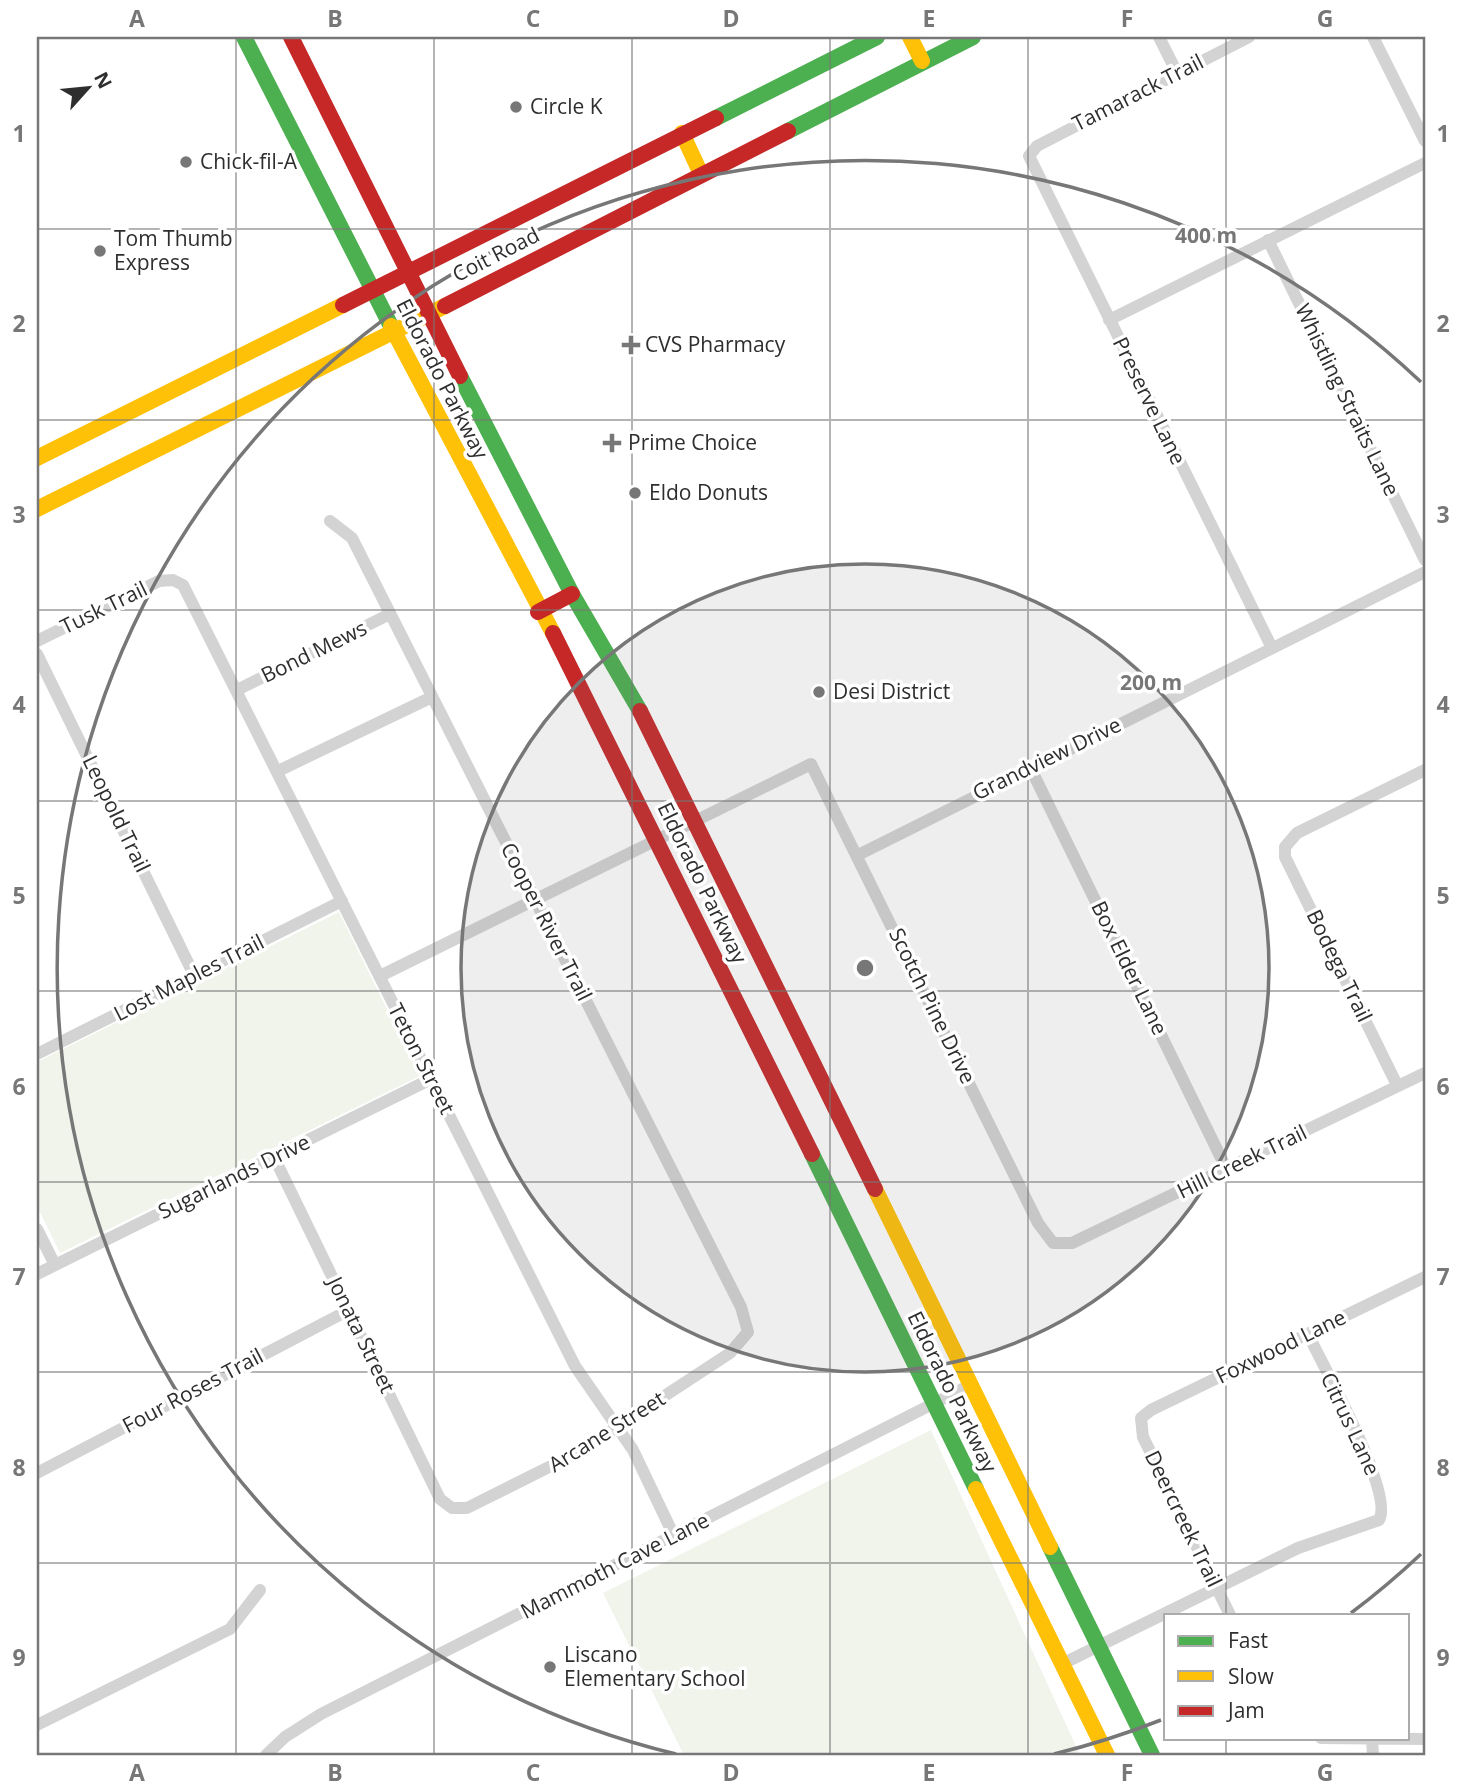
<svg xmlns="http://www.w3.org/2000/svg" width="1462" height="1792" font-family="'Open Sans',sans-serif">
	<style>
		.green { fill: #f0f4eb }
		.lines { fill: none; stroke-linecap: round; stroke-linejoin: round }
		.street { stroke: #d3d3d3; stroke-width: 12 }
		.fast { stroke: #4caf50; stroke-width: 16 }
		.slow { stroke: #ffc107; stroke-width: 16 }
		.jam { stroke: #c62828; stroke-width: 16 }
		.grid { fill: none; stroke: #777; stroke-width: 2; stroke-opacity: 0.55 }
		.ring { fill: none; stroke: #777; stroke-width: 3.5 }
		.poi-dot { fill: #777; stroke: #fff; stroke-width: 2.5 }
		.labels { text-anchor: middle; stroke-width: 7; stroke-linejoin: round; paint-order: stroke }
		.street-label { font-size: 21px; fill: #2e2e2e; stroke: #fff }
		.poi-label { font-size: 21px; fill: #2e2e2e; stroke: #fff; text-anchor: start }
		.centre { fill: #777; stroke: #fff; stroke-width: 3.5 }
		.ring-label { font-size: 21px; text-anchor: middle; font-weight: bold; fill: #777; stroke: #fff; stroke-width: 7; stroke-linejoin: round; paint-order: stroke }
		.neatline { fill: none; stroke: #777; stroke-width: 2.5 }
		.grid-label { font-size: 23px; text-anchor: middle; font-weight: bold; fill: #777 }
	</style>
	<rect width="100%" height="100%" fill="#fff"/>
	<path class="green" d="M 339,912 L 420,1076 L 60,1253 L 37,1206 L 37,1062 Z
		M 931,1430 L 1080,1755 L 684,1755 L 603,1593 Z"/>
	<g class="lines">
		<path class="street" d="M 1159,37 L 1177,73
			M 1249,37 L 1037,146 L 1029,156 L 1272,648
			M 1373,37 L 1425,141
			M 1268,240 L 1425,560
			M 1109,320 L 1425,163
			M 37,641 L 159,581 L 173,580 L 183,585 L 575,1366 L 633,1450 L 674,1536
			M 37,654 L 194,975
			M 237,690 L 390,614
			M 1030,767 L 1227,1170
			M 278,771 L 432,697
			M 858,855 L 1425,572
			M 380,976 L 811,764 L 1038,1223 L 1053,1243 L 1072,1243 L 1425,1073
			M 37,1054 L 342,901
			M 1397,1085 L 1285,857 L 1285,847 L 1297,833 L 1425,770
			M 274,1157 L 440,1499 L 452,1508 L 467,1508 L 579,1452 L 730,1353 L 748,1332 L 741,1307 L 352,538 L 330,521
			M 37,1229 L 55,1265
			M 37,1274 L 431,1079
			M 37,1473 L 349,1310
			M 1230,1615 L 1143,1437 L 1141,1418 L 1151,1410 L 1425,1277
			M 1062,1664 L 1298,1548 L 1379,1520 C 1395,1494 1323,1366 1308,1334
			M 37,1725 L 230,1629 L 260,1590
			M 1321,1738 L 1425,1739
			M 1372,1739 L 1373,1755
			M 266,1755 L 285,1737 L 321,1714 L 970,1385"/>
		<path class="fast" d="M 244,37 L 391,326
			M 716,118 L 877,37
			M 788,131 L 973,37
			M 460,376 L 572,594 L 640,711
			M 812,1154 L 976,1489
			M 1050,1547 L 1152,1755"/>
		<path class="slow" d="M 910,37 L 922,61
			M 682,133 L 701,174
			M 391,326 L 553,633
			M 37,458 L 343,305
			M 37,509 L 445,306
			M 875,1189 L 1050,1547
			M 976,1489 L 1107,1755"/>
		<path class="jam" d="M 291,37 L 460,376
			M 343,305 L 716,118
			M 445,306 L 788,131
			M 538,612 L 572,594
			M 553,633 L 812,1154
			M 640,711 L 875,1189"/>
	</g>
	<path class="grid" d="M 236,37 L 236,1755M 434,37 L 434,1755M 632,37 L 632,1755M 830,37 L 830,1755M 1028,37 L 1028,1755M 1226,37 L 1226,1615M 37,229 L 1425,229M 37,420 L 1425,420M 37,610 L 1425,610M 37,801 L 1425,801M 37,991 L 1425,991M 37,1182 L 1425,1182M 37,1372 L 1425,1372M 37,1563 L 1425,1563M 1226,1738 L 1226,1755"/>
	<circle cx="865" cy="968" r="404" fill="#777" fill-opacity=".12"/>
	<g class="ring">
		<circle cx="865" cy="968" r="404"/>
		<path d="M1421 1554A808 808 0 0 1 1351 1613M1161 1720A808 808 0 0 1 1054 1754M676 1754A808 808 0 1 1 1421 382"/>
	</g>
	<g class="poi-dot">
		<circle cx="516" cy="107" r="7"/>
		<circle cx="186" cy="162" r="7"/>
		<circle cx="100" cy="251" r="7"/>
		<path d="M627.5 334.5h7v7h7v7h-7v7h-7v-7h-7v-7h7z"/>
		<path d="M608.5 432.5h7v7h7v7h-7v7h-7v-7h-7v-7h7z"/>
		<circle cx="635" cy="493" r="7"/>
		<circle cx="819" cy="692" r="7"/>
		<circle cx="550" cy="1667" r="7"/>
	</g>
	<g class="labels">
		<g class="street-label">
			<text transform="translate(1138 93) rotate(-27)" y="7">Tamarack Trail</text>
			<text transform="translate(496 255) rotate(-27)" y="7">Coit Road</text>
			<text transform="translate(442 379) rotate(63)" y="7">Eldorado Parkway</text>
			<text transform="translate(1347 400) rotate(64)" y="7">Whistling Straits Lane</text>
			<text transform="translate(1149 401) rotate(64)" y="7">Preserve Lane</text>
			<text transform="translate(104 608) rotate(-26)" y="7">Tusk Trail</text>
			<text transform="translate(314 652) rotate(-26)" y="7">Bond Mews</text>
			<text transform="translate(1047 759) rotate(-26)" y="7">Grandview Drive</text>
			<text transform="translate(116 814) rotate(64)" y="7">Leopold Trail</text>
			<text transform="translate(702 883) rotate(64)" y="7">Eldorado Parkway</text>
			<text transform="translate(546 922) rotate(63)" y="7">Cooper River Trail</text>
			<text transform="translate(1339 966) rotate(64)" y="7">Bodega Trail</text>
			<text transform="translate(1129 968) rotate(64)" y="7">Box Elder Lane</text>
			<text transform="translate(189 978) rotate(-27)" y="7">Lost Maples Trail</text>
			<text transform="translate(932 1006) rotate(64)" y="7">Scotch Pine Drive</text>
			<text transform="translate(421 1059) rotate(63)" y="7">Teton Street</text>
			<text transform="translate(1242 1162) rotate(-26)" y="7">Hill Creek Trail</text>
			<text transform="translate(234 1177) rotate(-26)" y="7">Sugarlands Drive</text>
			<text transform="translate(361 1335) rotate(64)" y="7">Jonata Street</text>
			<text transform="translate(1281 1347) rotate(-26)" y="7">Foxwood Lane</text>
			<text transform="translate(193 1391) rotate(-28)" y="7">Four Roses Trail</text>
			<text transform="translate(952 1392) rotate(64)" y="7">Eldorado Parkway</text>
			<text transform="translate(1350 1424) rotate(65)" y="7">Citrus Lane</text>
			<text transform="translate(607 1432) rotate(-32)" y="7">Arcane Street</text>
			<text transform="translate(1183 1519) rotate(64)" y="7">Deercreek Trail</text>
			<text transform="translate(615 1566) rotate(-27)" y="7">Mammoth Cave Lane</text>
		</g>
		<g class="poi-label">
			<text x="530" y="114">Circle K</text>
			<text x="200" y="169">Chick-fil-A</text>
			<text x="114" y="246">Tom Thumb<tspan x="114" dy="24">Express</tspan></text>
			<text x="645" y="352">CVS Pharmacy</text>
			<text x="628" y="450">Prime Choice</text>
			<text x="649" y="500">Eldo Donuts</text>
			<text x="833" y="699">Desi District</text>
			<text x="564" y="1662">Liscano<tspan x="564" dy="24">Elementary School</tspan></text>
		</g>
	</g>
	<circle cx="865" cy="968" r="10" class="centre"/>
	<g class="ring-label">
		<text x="1206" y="243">400 m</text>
		<text x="1151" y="690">200 m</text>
	</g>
	<rect width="1462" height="1792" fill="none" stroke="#ffffff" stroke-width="77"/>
	<rect x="1164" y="1614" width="245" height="126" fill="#ffffff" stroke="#ababab" stroke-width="2"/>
	<rect x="1178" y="1636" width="35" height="10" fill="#4caf50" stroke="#ababab" stroke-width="2"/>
	<text x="1228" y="1648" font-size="21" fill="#2e2e2e">Fast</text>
	<rect x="1178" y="1671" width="35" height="10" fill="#ffc107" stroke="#ababab" stroke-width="2"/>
	<text x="1228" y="1684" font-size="21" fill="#2e2e2e">Slow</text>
	<rect x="1178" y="1706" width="35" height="10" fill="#c62828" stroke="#ababab" stroke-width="2"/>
	<text x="1228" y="1718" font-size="21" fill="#2e2e2e">Jam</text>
	<g transform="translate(88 88) rotate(63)" stroke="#ffffff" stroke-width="5" paint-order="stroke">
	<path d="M0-5L12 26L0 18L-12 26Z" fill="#2e2e2e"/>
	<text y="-10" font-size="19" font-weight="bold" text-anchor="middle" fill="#2e2e2e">N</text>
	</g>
	<rect x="38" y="38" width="1386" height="1716" class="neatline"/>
	<g class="grid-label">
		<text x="137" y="27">A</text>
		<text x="335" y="27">B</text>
		<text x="533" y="27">C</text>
		<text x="731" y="27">D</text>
		<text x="929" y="27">E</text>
		<text x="1127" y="27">F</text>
		<text x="1325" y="27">G</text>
		<text x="19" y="142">1</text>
		<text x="1443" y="142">1</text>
		<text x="19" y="332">2</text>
		<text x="1443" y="332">2</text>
		<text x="19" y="523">3</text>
		<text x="1443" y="523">3</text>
		<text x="19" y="713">4</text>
		<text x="1443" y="713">4</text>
		<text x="19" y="904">5</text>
		<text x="1443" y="904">5</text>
		<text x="19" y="1095">6</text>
		<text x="1443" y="1095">6</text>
		<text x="19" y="1285">7</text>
		<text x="1443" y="1285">7</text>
		<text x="19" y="1476">8</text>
		<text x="1443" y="1476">8</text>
		<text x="19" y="1666">9</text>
		<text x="1443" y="1666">9</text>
		<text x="137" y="1781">A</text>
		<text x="335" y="1781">B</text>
		<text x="533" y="1781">C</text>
		<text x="731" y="1781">D</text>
		<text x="929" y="1781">E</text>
		<text x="1127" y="1781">F</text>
		<text x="1325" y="1781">G</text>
	</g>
</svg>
